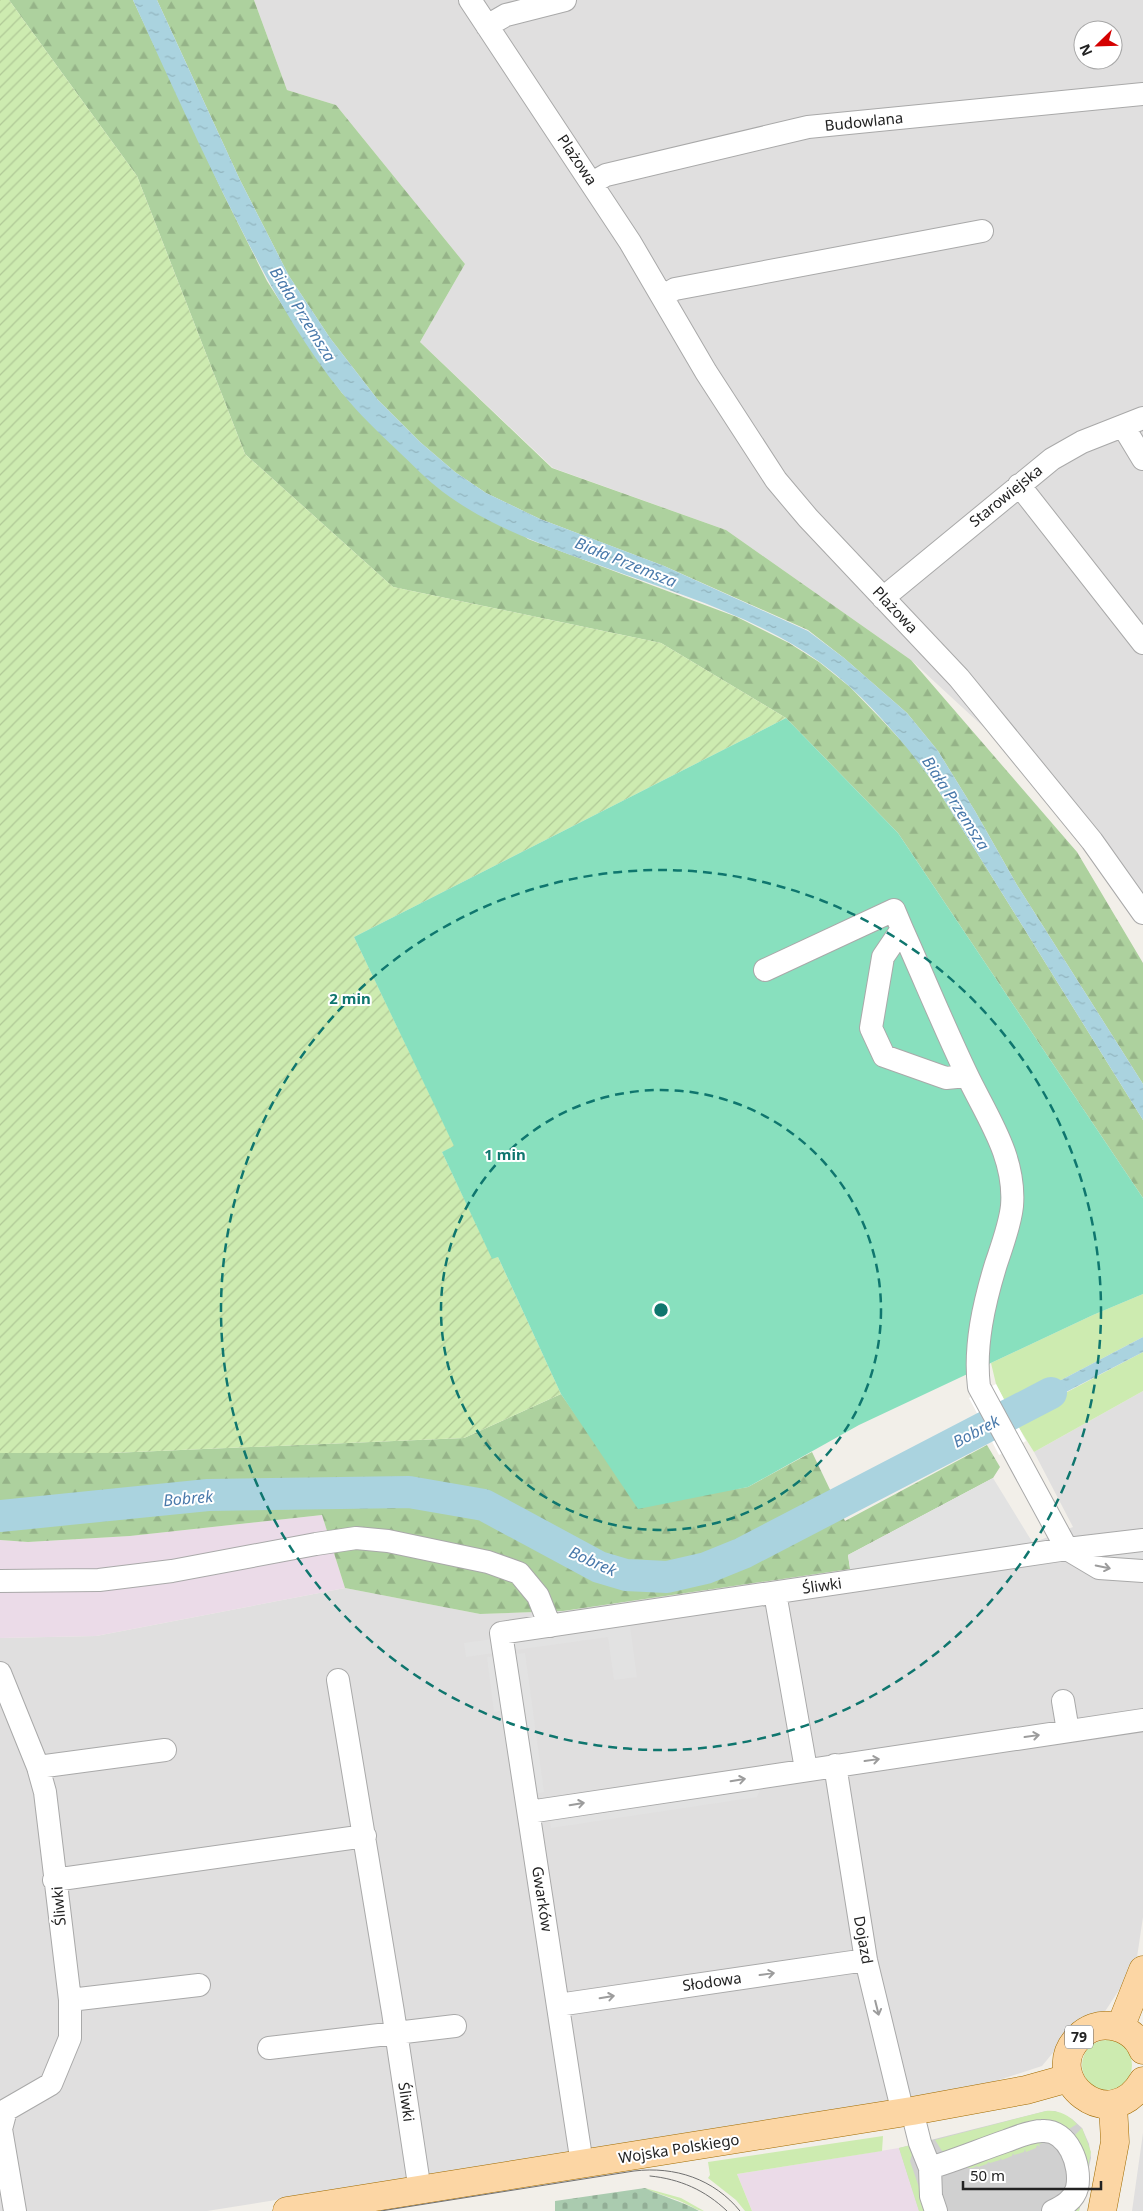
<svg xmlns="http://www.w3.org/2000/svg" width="1143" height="2211" font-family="'Noto Sans',sans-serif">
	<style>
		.residential { fill: #e0dfdf; fill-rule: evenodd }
		.industrial { fill: #ebdbe8 }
		.religious { fill: #d0d0d0 }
		.grass { fill: #cdebb0 }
		.forest { fill: url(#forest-firs) }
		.cemetery { fill: url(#cemetery-stones) }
		.garden { fill: url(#garden-furrows) }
		.pitch { fill: #88e0be }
		.parking { fill: #e2e2e2 }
		.water { fill: url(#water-ripples) }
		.pier { fill: #fff }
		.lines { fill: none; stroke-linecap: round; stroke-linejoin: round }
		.river { stroke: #aad3df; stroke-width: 32 }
		.minor-casing { stroke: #a9a9a9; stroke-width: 24 }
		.major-casing { stroke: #a06b00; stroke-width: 29 }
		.minor { stroke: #fff; stroke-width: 22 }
		.major { stroke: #fcd6a4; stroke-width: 28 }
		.tram { stroke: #707070; stroke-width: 1 }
		.oneway { stroke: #9c9c9c }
		.ring { fill: none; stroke: #0f766e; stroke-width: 2.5; stroke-dasharray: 9 6 }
		.labels { text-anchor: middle; stroke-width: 4; stroke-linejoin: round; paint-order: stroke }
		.shield { fill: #fff; stroke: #646464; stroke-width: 1 }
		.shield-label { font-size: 14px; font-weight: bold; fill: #222 }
		.street-label { font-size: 15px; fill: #222; stroke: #fff }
		.water-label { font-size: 16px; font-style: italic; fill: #4a7aab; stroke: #fff }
		.centre { fill: #0f766e; stroke: #fff; stroke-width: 2.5 }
		.ring-label { font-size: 15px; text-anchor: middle; font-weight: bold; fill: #0f766e; stroke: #fff; stroke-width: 4; stroke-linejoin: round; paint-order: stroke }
	</style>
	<defs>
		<pattern id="forest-firs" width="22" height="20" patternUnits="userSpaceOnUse" patternTransform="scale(1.25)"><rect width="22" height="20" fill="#add19e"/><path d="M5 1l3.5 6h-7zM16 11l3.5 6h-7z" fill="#95b388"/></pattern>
		<pattern id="cemetery-stones" width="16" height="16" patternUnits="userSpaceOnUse" patternTransform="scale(1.25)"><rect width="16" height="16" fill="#aacbaf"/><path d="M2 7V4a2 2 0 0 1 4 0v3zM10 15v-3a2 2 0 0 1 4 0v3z" fill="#92ae96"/></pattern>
		<pattern id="garden-furrows" width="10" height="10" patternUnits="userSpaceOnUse" patternTransform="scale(1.25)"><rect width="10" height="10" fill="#cdebb0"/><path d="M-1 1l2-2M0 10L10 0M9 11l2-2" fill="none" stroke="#b0c997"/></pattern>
		<pattern id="water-ripples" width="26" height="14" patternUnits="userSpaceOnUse" patternTransform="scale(1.25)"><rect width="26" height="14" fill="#aad3df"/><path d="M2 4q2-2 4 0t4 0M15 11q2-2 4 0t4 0" fill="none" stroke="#92b5bf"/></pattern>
	</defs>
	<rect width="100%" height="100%" fill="#f2efe9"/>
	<path class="residential" d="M 254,0 L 1143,0 L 1143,910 L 1092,827 L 911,660 L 726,530 L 553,468 L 420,342 L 465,264 L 336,105 L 287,90 ZM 1083,30 L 1113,30 L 1113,60 L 1083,60 Z
		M 1143,1391 L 1143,1917 L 1136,1964 L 1102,2016 L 1065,2038 L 1042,2066 L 974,2088 L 207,2211 L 0,2211 L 0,1638 L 96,1636 L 345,1588 L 480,1614 L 563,1611 L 1035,1542 L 1073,1527 L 1034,1452 Z
		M 1143,2133 L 1143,2211 L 1132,2211 Z"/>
	<path class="industrial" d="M 322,1515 L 345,1588 L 96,1636 L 0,1638 L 0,1540 L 28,1542 L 130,1536 Z
		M 899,2148 L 919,2211 L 752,2211 L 737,2174 Z"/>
	<path class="religious" d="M 1046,2111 L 1055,2111 L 1072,2119 L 1082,2128 L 1089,2144 L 1091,2158 L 1079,2211 L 919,2211 L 899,2148 Z"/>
	<path class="grass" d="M 1143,1294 L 1143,1337 L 1008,1408 L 996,1384 L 991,1363 L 1093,1315 Z
		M 1143,1352 L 1143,1391 L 1034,1452 L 1014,1420 Z
		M1082 2065a25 25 0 1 1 50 0a25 25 0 1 1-50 0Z
		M 1046,2111 C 1059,2110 1068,2115 1077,2124 L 1069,2129 L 1063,2125 L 955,2151 L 942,2151 L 935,2140 Z
		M 1082,2128 L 1091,2152 L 1079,2211 L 1070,2211 L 1074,2136 Z
		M 883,2136 L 882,2151 L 737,2174 L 752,2211 L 745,2211 L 736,2200 L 708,2178 L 710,2175 L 708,2162 Z
		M 1040,2137 L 1047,2142 L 1039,2144 L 1040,2147 L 1037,2145 L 1036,2148 L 1026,2152 L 1025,2149 L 1024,2152 L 1014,2155 L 1013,2153 L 1012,2156 L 1002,2160 L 1001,2158 L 1000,2160 L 990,2163 L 988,2162 L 987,2164 L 978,2167 L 977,2166 L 973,2168 L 956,2168 Z
		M 915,2144 L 910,2161 L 927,2211 L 919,2211 L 899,2148 Z
		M 645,2188 L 681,2198 L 704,2211 C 697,2211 693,2207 686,2204 C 673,2197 658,2195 645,2188 Z"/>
	<path class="forest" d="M 9,0 L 133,0 L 223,193 L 267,281 L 311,350 L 342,393 L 528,539 L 737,617 L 789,643 L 819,662 L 850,687 L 881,719 L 908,748 L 933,782 L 1143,1120 L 1143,1198 L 898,833 L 786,718 L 661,643 L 393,587 L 245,454 L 137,176 Z
		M 157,0 L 254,0 L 287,90 L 336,105 L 465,264 L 420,342 L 552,468 L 726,530 L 911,660 L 1077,852 L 1143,963 L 1143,1084 L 1017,885 L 975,811 L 938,751 L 907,713 L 844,658 L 808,630 L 664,566 L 540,519 L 486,493 L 455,472 L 420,442 L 378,400 L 330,338 L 289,276 L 240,180 Z
		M 561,1394 L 639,1505 L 748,1487 L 812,1452 L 845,1521 L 987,1445 L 1000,1467 L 993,1478 L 848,1555 L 850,1569 L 563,1611 L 480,1614 L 345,1588 L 322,1515 L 130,1536 L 28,1542 L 0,1540 L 0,1453 L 111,1453 L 464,1438 Z"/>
	<path class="cemetery" d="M 645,2188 C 663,2197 682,2201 699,2211 L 555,2211 L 555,2201 Z"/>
	<path class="garden" d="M 0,0 L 9,0 L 137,176 L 245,454 L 393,587 L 661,643 L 786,718 L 354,937 L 455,1147 L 442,1152 L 492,1258 L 498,1257 L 561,1394 L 464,1438 L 111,1453 L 0,1453 Z"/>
	<path class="pitch" d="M 786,718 L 898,833 L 1143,1198 L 1143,1294 L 1093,1315 L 859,1425 L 748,1487 L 638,1509 L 561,1394 L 498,1257 L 492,1259 L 442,1152 L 454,1146 L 354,937 Z"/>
	<path class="parking" d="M 993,1478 L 1039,1553 L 852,1581 L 848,1555 Z
		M 1143,1545 L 1143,1567 L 1097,1564 L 1094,1550 Z
		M 627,1602 L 637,1677 L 614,1680 L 608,1637 L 466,1657 L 464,1643 L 616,1622 L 614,1604 Z
		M 525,1653 L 544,1792 L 532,1794 L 520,1708 L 494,1712 L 487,1657 Z
		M 763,1783 L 757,1797 L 551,1828 L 549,1815 Z"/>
	<path class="water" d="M 133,0 L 157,0 L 240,180 L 289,276 L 330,338 L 378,400 L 420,442 L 455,472 L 486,493 L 540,519 L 664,566 L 808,631 L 844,658 L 907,713 L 938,751 L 975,811 L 1017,885 L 1143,1084 L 1143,1120 L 933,782 C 901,738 865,696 821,663 C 762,619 676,593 607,568 C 551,548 491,528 443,492 C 427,480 413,465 399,452 C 379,433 359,414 342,393 C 300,342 268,282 238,223 C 201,150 167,75 133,0 Z
		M 1143,1337 L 1143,1352 L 1014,1419 L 1008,1408 Z"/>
	<path class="pier" d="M 996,1384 L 1026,1441 L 999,1455 L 969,1398 Z"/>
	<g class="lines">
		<path class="river" d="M 0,1516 L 208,1495 L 409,1492 L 484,1505 L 599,1567 L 626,1575 L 667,1577 L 706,1568 L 743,1553 L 1051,1393"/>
		<g class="minor-casing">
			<path id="minor" d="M 470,0 L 630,242 L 706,372 L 776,480 L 808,518 L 959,678 L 1092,841 L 1143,913
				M 487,26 L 506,15 L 565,0
				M 592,183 L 606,175 L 808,127 L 1143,94
				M 663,296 L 675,289 L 982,231
				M 1123,426 L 1143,459
				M 1019,485 L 1143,643
				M 883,598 L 1052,459 L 1082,442 L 1143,418
				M 902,929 C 924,978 944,1027 967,1075 C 987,1117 1016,1157 1012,1206 C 1010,1225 1002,1246 996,1264 C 984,1303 974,1346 979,1387 L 1067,1549 L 1099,1568 L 1143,1571
				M 765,970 L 894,910 L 902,929 L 883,957 L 871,1028 L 884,1056 L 946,1078 L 967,1076
				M 0,1581 L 99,1580 L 172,1571 L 316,1544 L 356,1538 L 388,1541 L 488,1562 L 519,1573 L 538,1596 L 550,1626
				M 775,1593 L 806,1769
				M 0,1673 L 38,1767 L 45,1792 L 70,2000 L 70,2038 L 51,2084 L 6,2110 L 1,2129 L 15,2211
				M 338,1680 L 393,2012 L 420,2191
				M 1063,1701 L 1068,1731
				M 835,1765 L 866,1960 L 903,2113
				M 38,1767 L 165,1750
				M 529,1812 L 1143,1720
				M 54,1880 L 365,1836
				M 70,2000 L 199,1985
				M 558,2005 L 866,1960
				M 269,2048 L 455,2026
				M 912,2111 L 920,2143 L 930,2168 L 931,2196 L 936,2211
				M 582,2164 L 501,1633 L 1067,1549 L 1143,1540
				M 930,2168 C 956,2160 980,2150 1006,2141 C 1017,2137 1030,2131 1042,2131 C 1068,2129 1082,2166 1077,2188 C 1074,2200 1063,2206 1053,2211"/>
		</g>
		<g class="major-casing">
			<path id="major" d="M 1120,2028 L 1143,1970
				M 1143,2050 C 1137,2036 1125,2028 1111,2026 C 1099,2024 1087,2029 1079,2037 C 1038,2078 1110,2138 1143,2081
				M 287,2211 L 912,2111 L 1026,2090 L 1069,2078
				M 1102,2211 L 1115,2142 L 1113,2105"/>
		</g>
		<use href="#minor" class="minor"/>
		<use href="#major" class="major"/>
		<path class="tram" d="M 650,2176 C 680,2179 705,2190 727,2211
			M 381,2211 L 634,2171 C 675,2166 714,2179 740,2211"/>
	</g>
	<defs><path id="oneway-shaft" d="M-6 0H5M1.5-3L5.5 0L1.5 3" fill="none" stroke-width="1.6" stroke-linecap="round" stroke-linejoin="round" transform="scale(1.25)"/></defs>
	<g class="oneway">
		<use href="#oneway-shaft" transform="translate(1103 1567) rotate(12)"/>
		<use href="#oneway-shaft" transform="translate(1032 1736) rotate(-8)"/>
		<use href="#oneway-shaft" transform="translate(872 1760) rotate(-8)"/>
		<use href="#oneway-shaft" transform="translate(738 1780) rotate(-9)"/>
		<use href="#oneway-shaft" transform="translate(577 1804) rotate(-9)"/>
		<use href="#oneway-shaft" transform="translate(767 1974) rotate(-8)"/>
		<use href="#oneway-shaft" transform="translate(607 1997) rotate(-9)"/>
		<use href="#oneway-shaft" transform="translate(877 2008) rotate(76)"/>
	</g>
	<g class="ring">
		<circle cx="661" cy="1310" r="220"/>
		<circle cx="661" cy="1310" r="440"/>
	</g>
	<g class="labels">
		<rect class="shield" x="1065" y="2025.5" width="28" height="23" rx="4"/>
		<g class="shield-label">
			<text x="1079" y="2042">79</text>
		</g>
		<g class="street-label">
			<text transform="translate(864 122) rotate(-6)" y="5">Budowlana</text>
			<text transform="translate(577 160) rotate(56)" y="5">Plażowa</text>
			<text transform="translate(1006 496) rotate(-39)" y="5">Starowiejska</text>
			<text transform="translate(895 610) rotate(47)" y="5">Plażowa</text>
			<text transform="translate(822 1586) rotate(-8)" y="5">Śliwki</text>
			<text transform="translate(542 1899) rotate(81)" y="5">Gwarków</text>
			<text transform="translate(59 1906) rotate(-95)" y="5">Śliwki</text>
			<text transform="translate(863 1940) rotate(80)" y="5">Dojazd</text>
			<text transform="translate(712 1982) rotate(-8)" y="5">Słodowa</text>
			<text transform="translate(406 2102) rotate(82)" y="5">Śliwki</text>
			<text transform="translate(679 2149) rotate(-9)" y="5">Wojska Polskiego</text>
		</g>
		<g class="water-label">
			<text transform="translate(303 314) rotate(58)" y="6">Biała Przemsza</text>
			<text transform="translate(626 562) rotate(22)" y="6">Biała Przemsza</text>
			<text transform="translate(956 803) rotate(57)" y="6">Biała Przemsza</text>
			<text transform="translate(976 1431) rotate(-28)" y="6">Bobrek</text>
			<text transform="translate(188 1498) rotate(-5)" y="6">Bobrek</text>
			<text transform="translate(593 1561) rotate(24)" y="6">Bobrek</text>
		</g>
	</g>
	<circle cx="661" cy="1310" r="8" class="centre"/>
	<g class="ring-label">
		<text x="350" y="1004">2 min</text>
		<text x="505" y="1160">1 min</text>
	</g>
	<g transform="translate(1098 45) rotate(247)"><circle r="24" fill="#ffffff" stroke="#a7a7a7"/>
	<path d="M0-4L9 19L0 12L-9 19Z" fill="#d40000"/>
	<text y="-8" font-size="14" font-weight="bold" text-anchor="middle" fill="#222222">N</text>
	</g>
	<path d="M963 2181v8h138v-8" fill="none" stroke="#222222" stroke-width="2.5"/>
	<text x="970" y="2181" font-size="15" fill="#222222" stroke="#ffffff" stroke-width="4" paint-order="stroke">50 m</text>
</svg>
